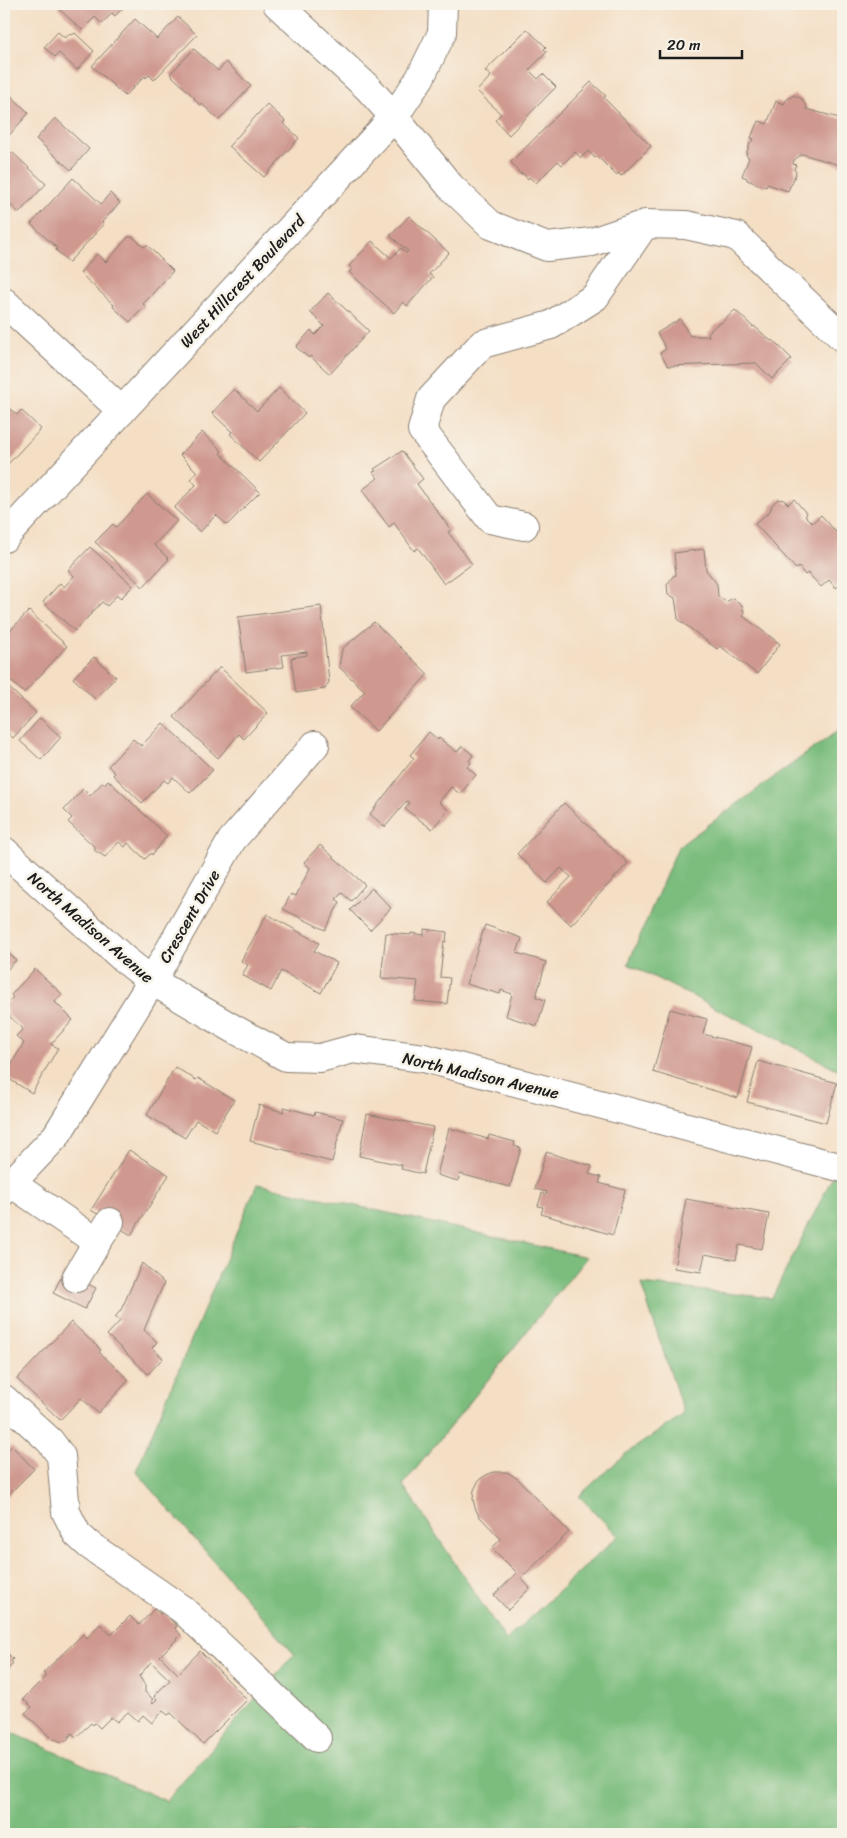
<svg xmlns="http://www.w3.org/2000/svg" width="847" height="1838" font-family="Sriracha,sans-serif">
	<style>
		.forest { fill: #7cbd7e; stroke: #4c6c4d }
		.building { fill: #cf998f; fill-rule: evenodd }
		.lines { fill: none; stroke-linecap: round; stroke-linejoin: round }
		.minor-casing { stroke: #887d70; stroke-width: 30 }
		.minor { stroke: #fff; stroke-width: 28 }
		.labels { text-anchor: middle; stroke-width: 5; stroke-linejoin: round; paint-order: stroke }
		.street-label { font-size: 16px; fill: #1c1c1c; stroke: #f7f3e8 }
	</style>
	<rect width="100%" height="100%" fill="#f7f3e8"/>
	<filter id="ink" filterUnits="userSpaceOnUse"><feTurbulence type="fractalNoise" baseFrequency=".02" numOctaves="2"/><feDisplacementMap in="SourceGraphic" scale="10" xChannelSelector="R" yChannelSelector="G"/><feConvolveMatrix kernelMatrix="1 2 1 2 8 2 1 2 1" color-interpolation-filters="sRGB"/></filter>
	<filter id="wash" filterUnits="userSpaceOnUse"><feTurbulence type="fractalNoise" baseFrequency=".0096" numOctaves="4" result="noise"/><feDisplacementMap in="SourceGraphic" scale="20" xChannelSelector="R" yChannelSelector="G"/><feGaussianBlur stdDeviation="1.12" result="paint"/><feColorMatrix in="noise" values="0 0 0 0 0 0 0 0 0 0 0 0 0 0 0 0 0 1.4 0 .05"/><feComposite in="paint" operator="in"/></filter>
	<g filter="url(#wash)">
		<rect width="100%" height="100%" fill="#f4dec4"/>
		<path class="forest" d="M 843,727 L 843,1072 L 628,964 L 678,847 Z
			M 843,1156 L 843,1834 L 4,1834 L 4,1729 L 166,1801 L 294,1654 L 136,1471 L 257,1184 L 587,1257 L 403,1485 L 506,1640 L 618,1536 L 579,1496 L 624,1455 L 684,1414 L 641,1284 L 772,1298 Z"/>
		<g id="blocks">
			<path class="building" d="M 62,4 L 127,4 L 115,16 L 112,13 L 102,24 L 95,17 L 82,30 L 58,8 Z
				M 178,17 L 197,35 L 154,80 L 149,75 L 146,78 L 145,76 L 125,96 L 92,66 L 135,19 L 157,39 Z
				M 527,29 L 546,47 L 544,49 L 547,52 L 529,70 L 538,79 L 543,74 L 556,87 L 509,135 L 495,120 L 501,114 L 477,91 L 491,76 L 485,71 Z
				M 58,32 L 65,38 L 70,34 L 72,35 L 75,33 L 94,51 L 77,70 L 59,53 L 55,57 L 44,47 Z
				M 194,49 L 218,71 L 226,62 L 251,86 L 219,120 L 202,104 L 200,105 L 194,99 L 195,98 L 170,74 Z
				M 591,82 L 606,96 L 604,98 L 651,146 L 621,176 L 618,173 L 616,175 L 597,156 L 595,158 L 588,151 L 581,158 L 575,152 L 562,165 L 558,161 L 536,183 L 529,177 L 528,179 L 522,173 L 521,175 L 511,162 Z
				M 5,90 L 29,113 L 4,141 L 4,91 Z
				M 794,95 L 802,99 L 807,107 L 806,109 L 843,119 L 843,166 L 802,154 L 794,160 L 793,164 L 796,165 L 794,169 L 796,172 L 792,184 L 790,186 L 788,191 L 767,184 L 766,187 L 747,180 L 747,178 L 742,176 L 749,158 L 746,155 L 750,143 L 754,139 L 751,138 L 756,125 L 757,126 L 759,121 L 767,124 L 776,101 L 784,104 L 786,100 Z
				M 267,104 L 285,121 L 283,123 L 299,138 L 264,177 L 229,146 Z
				M 55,118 L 89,149 L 71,170 L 36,139 Z
				M 12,152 L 46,184 L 19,213 L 4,199 L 4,160 Z
				M 73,178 L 101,204 L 110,193 L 120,203 L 102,222 L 104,224 L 69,262 L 56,250 L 57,248 L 31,224 Z
				M 409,216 L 449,253 L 429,274 L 433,277 L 407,306 L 403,302 L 394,313 L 349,272 L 353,269 L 349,266 L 372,241 L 391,258 L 401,248 L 406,253 L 408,251 L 390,236 Z
				M 128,237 L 133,237 L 144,247 L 147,245 L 173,271 L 143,304 L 145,306 L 130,322 L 113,307 L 114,305 L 80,273 L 97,254 L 106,262 Z
				M 328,293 L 369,331 L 330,374 L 310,356 L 309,358 L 296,347 L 311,330 L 315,335 L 324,326 L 310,312 Z
				M 735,310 L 753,327 L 754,326 L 771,341 L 773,340 L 792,359 L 772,379 L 756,363 L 668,366 L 660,353 L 666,349 L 657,333 L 680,319 L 690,336 L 709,336 L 708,333 L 716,325 L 721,323 Z
				M 279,388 L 305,413 L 259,462 L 230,434 L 232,432 L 212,413 L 234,389 L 257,411 Z
				M 4,403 L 17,415 L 21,410 L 41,429 L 5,467 Z
				M 202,432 L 222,451 L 220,453 L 260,492 L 227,525 L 216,515 L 200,532 L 174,508 L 196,485 L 191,479 L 197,472 L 180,455 Z
				M 402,451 L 423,479 L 417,484 L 451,530 L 448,532 L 472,564 L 444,584 L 418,548 L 414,551 L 394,523 L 389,527 L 362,490 L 378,478 L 373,472 L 376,471 L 374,469 Z
				M 147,494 L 177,521 L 154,545 L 169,559 L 143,587 L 95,542 L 113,524 L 116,527 Z
				M 778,499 L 784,500 L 788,504 L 794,499 L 807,514 L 805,516 L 812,523 L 821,515 L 843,540 L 843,582 L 836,588 L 829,580 L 821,587 L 808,573 L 805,575 L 799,567 L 796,569 L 755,524 L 770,511 L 772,505 Z
				M 90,547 L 133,586 L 121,598 L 117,595 L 107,606 L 102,602 L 75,631 L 43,602 L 60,583 L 64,587 L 74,576 L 68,570 Z
				M 704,549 L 706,570 L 717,584 L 718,596 L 726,602 L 733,598 L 742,605 L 744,613 L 743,616 L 780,644 L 757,674 L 720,646 L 717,649 L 678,619 L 675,598 L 668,594 L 667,585 L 673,576 L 676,575 L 674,553 Z
				M 321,606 L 329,682 L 325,689 L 296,693 L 291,658 L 307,655 L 307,652 L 282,655 L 284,667 L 246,672 L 238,617 Z
				M 29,611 L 67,646 L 24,693 L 4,675 L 4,637 Z
				M 374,622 L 428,674 L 376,731 L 350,707 L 365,691 L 339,667 L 342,649 Z
				M 94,657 L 116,677 L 95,699 L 73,678 Z
				M 220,667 L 268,713 L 244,739 L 239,734 L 218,758 L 174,717 Z
				M 4,683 L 36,713 L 13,738 L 4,729 Z
				M 40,718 L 61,737 L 41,760 L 20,741 Z
				M 163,723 L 213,770 L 190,793 L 173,777 L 168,783 L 164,780 L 142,803 L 113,775 L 115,773 L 108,766 L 133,739 L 141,746 Z
				M 429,732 L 438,740 L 439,738 L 457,752 L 462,746 L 473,755 L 469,761 L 471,763 L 467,767 L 476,775 L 460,794 L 451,787 L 439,802 L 448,810 L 432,829 L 405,809 L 410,803 L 407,801 L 385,827 L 370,814 L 414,758 L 410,755 Z
				M 108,780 L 167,836 L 152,855 L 151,853 L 145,859 L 128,843 L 125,847 L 119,842 L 105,857 L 94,850 L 96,848 L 68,822 L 72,818 L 64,810 L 83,789 L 90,796 L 103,782 L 105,784 Z
				M 564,803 L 628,863 L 571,925 L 547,902 L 571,877 L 561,868 L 547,883 L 517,854 Z
				M 320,845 L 365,885 L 351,901 L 342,893 L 336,899 L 340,902 L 325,930 L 283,909 L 291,894 L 296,896 L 310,868 L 304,862 Z
				M 372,888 L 391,908 L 370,930 L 350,910 Z
				M 267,914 L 319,943 L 314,951 L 337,963 L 321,993 L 281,971 L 271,991 L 242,975 L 248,965 L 241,961 Z
				M 485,925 L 522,938 L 517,953 L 546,962 L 536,997 L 545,1000 L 537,1026 L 506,1016 L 512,994 L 501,990 L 500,994 L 466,984 Z
				M 424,929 L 447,932 L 446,942 L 444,941 L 440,977 L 450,978 L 447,1004 L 415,1001 L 418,981 L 381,978 L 386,933 L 411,935 L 411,933 L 424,935 Z
				M 4,949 L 16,960 L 4,973 Z
				M 35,969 L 62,994 L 55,1002 L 73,1020 L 51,1044 L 58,1048 L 32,1093 L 4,1076 L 24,1043 L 16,1036 L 23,1029 L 7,1014 L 8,1012 L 4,1006 L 13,997 L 11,995 Z
				M 670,1009 L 707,1019 L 703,1034 L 752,1047 L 738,1098 L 653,1072 Z
				M 758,1061 L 837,1083 L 826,1123 L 747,1102 Z
				M 175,1067 L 196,1080 L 198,1078 L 234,1100 L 215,1131 L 196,1120 L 185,1138 L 147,1115 Z
				M 259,1105 L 283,1112 L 284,1107 L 314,1115 L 315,1112 L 343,1119 L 332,1162 L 250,1141 Z
				M 367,1114 L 433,1127 L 423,1174 L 401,1169 L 402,1165 L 359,1156 Z
				M 449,1128 L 488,1139 L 489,1135 L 515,1142 L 514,1146 L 521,1148 L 510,1187 L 460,1174 L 458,1181 L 437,1175 Z
				M 129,1150 L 169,1175 L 131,1235 L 91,1210 Z
				M 546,1152 L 592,1166 L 589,1174 L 601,1177 L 599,1183 L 625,1190 L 613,1235 L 541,1214 L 543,1207 L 538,1206 L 542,1193 L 546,1195 L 547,1192 L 535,1189 Z
				M 686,1199 L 769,1214 L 762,1249 L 739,1245 L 736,1260 L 705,1254 L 701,1272 L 674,1268 Z
				M 142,1263 L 164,1283 L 144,1330 L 157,1342 L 152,1348 L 163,1358 L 148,1374 L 107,1335 L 120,1321 L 115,1317 L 121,1310 Z
				M 64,1272 L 96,1288 L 85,1309 L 53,1293 Z
				M 71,1322 L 101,1350 L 99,1352 L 129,1380 L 98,1413 L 81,1398 L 60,1420 L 17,1379 Z
				M 12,1446 L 34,1469 L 4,1499 L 4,1454 Z
				M 494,1472 L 507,1472 L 518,1479 L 569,1532 L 521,1578 L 530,1588 L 508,1610 L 494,1595 L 517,1573 L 492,1548 L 501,1539 L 479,1516 L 475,1508 L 473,1499 L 474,1490 L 479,1480 L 486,1475 Z
				M 154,1609 L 160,1614 L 163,1612 L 177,1626 L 175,1628 L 181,1635 L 160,1656 L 178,1674 L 200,1651 L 247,1700 L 203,1744 L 171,1713 L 168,1715 L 163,1711 L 152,1723 L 143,1715 L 138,1721 L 128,1712 L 117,1722 L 111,1717 L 100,1728 L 95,1723 L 93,1725 L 91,1723 L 76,1737 L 72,1733 L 67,1740 L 62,1742 L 54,1739 L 53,1740 L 25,1713 L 32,1707 L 23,1699 L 46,1676 L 43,1673 L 83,1634 L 87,1638 L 100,1624 L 111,1635 L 130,1616 L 139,1625 ZM 151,1662 L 170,1680 L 154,1696 L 157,1699 L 153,1703 L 151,1701 L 153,1699 L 145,1692 L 145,1685 L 139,1676 Z
				M 4,1650 L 13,1659 L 11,1661 L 13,1663 L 4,1674 Z"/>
		</g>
	</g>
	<g filter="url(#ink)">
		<use href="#blocks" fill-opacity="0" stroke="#887d70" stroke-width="1"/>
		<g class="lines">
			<g class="minor-casing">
				<path id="minor" d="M 277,4 L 368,88 L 394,117 L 450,186 L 491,225 L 547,247 L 592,242 L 645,224 L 686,225 L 736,236 L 843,338
					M 4,302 L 122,411
					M 524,526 L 490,519 L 422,430 L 431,399 L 482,344 L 551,325 L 595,297 L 645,224
					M 4,538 L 394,117 L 420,78 L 442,33 L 443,4
					M 4,851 L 124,959 L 152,981 L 234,1029 L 286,1057 L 320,1058 L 353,1049 L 424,1058 L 843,1168
					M 11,1183 L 97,1242 L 110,1222
					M 4,1191 L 56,1136 L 152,981 L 232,840 L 315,745
					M 76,1278 L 97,1242
					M 4,1399 L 50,1441 L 61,1456 L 66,1512 L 77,1534 L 89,1545 L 183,1610 L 317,1738"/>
			</g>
			<use href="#minor" class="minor"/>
		</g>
	</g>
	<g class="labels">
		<g class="street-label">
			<text transform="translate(242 281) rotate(-47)" y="6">West Hillcrest Boulevard</text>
			<text transform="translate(189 916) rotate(-60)" y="6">Crescent Drive</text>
			<text transform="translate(91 927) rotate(41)" y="6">North Madison Avenue</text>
			<text transform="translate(481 1075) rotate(13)" y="6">North Madison Avenue</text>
		</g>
	</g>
	<rect width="847" height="1838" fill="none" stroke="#f7f3e8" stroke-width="20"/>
	<path d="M660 50v8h82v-8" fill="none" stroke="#1c1c1c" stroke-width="2.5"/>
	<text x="667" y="50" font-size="15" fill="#1c1c1c" stroke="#f7f3e8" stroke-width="4" paint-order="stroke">20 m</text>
</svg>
